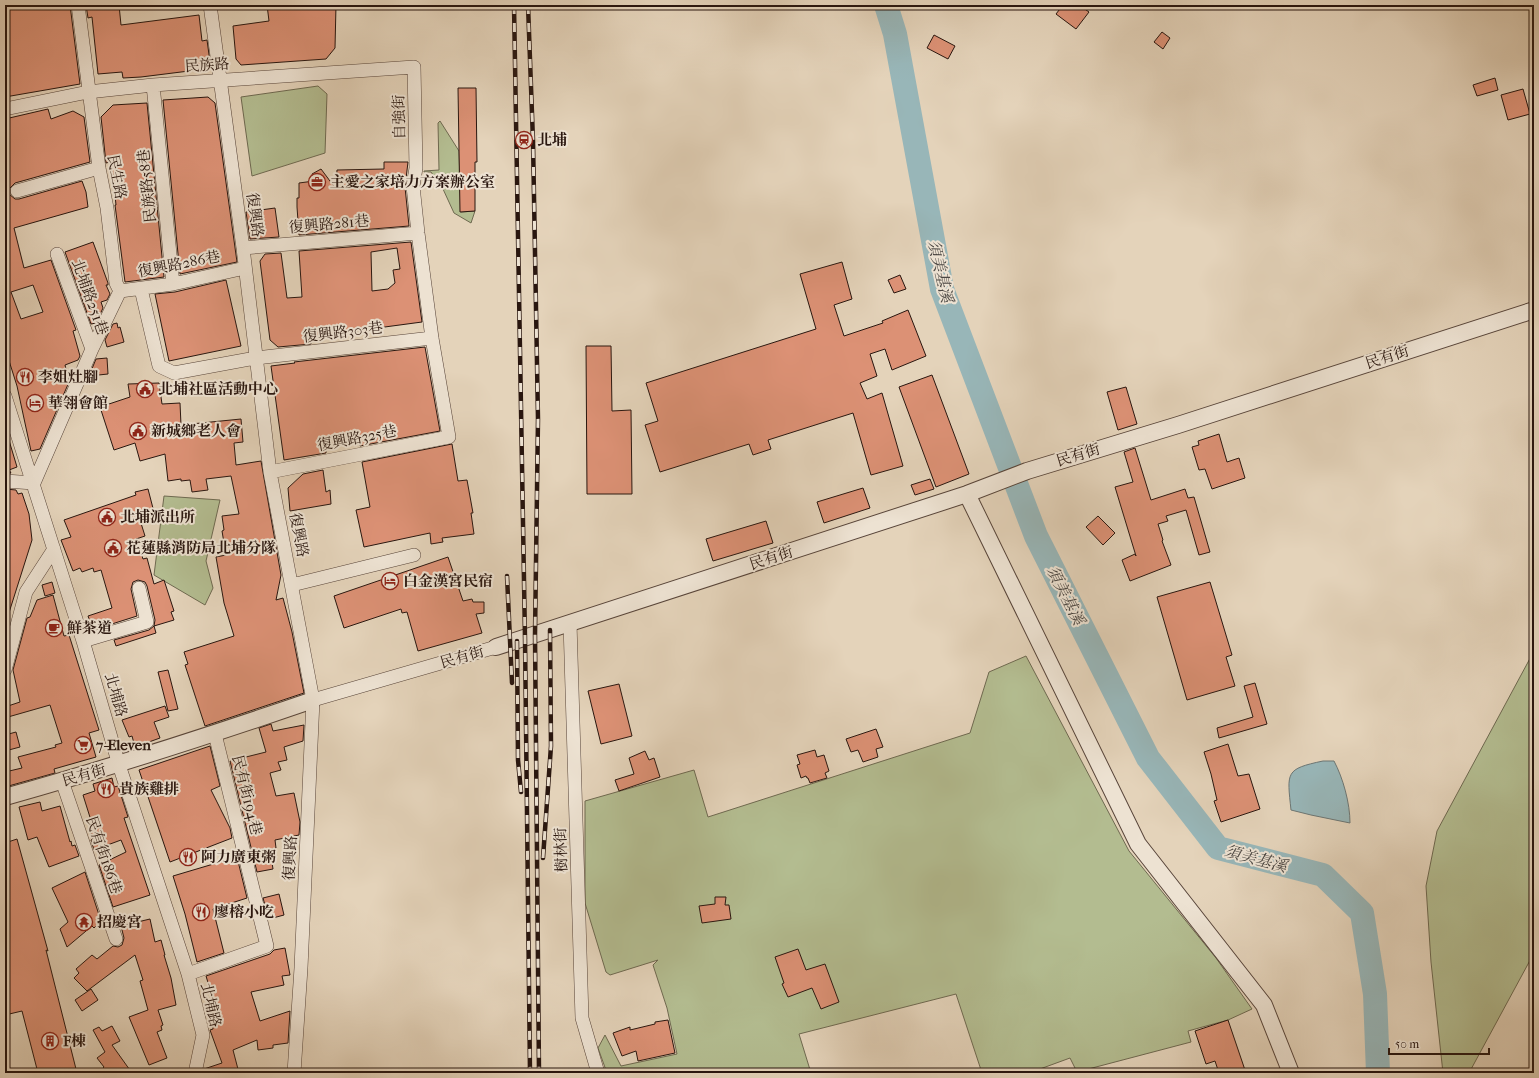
<svg xmlns="http://www.w3.org/2000/svg" width="1539" height="1078" font-family="'IM FELL French Canon','Noto Serif TC',serif">
	<style>
		.green { fill: #b3bc90; stroke: #6e6950 }
		.water { fill: #98b6b8; stroke: #6c7674 }
		.lines { fill: none; stroke-linecap: round; stroke-linejoin: round }
		.river { stroke: #98b6b8; stroke-width: 24 }
		.building { fill: #dc9175; stroke: #29160f; fill-rule: evenodd }
		.minor-casing { stroke: #58453a; stroke-width: 14 }
		.tertiary-casing { stroke: #58453a; stroke-width: 18 }
		.minor { stroke: #ede2d2; stroke-width: 13 }
		.tertiary { stroke: #ede2d2; stroke-width: 16 }
		.rail-casing { stroke: #29160f; stroke-width: 4.5 }
		.rail { stroke: #ede2d2; stroke-width: 3; stroke-dasharray: 9; stroke-linecap: butt }
		.labels { text-anchor: middle; stroke-width: 4; stroke-linejoin: round; paint-order: stroke }
		.street-label { font-size: 15px; fill: #29160f; stroke: #ede2d2 }
		.poi-label { font-size: 15px; font-weight: bold; fill: #29160f; stroke: #ede2d2; text-anchor: start }
		.water-label { font-size: 16px; font-style: italic; fill: #4a4642; stroke: #ede2d2 }
	</style>
	<rect width="100%" height="100%" fill="#e4d3ba"/>
	<filter id="stains"><feTurbulence type="fractalNoise" baseFrequency=".005" numOctaves="4"/><feColorMatrix values="0 0 0 0 .2 0 0 0 0 .09 0 0 0 0 .02 0 0 0 .5 -.17"/></filter>
	<radialGradient id="worn" r=".72"><stop offset=".6" stop-color="#630" stop-opacity="0"/><stop offset="1" stop-color="#630" stop-opacity=".3"/></radialGradient>
	<path class="green" d="M 318,86 L 327,94 L 325,153 L 252,176 L 241,97 Z
		M 440,121 L 459,151 L 461,212 L 475,211 L 471,223 L 454,213 L 443,189 L 431,172 L 424,172 L 424,171 L 439,170 L 438,123 Z
		M 164,496 L 220,500 L 206,561 L 213,588 L 205,605 L 154,575 Z
		M 1534,651 L 1534,953 L 1469,1073 L 1443,1073 L 1431,962 L 1426,886 L 1437,831 Z
		M 1026,656 L 1129,851 L 1216,958 L 1252,1009 L 1228,1020 L 1188,1031 L 1191,1042 L 1077,1072 L 1070,1058 L 1029,1073 L 982,1073 L 956,994 L 799,1034 L 811,1073 L 607,1073 L 598,1048 L 605,1035 L 621,1066 L 677,1054 L 667,1008 L 653,965 L 658,960 L 610,975 L 606,972 L 585,903 L 585,801 L 694,770 L 708,817 L 970,733 L 989,672 Z"/>
	<path class="water" d="M 1323,761 L 1334,761 C 1343,778 1350,803 1350,823 L 1311,815 L 1291,810 C 1287,772 1285,769 1323,761 Z"/>
	<g class="lines">
		<path class="river" d="M 886,5 L 895,34 L 942,289 L 1036,536 L 1148,758 L 1218,848 L 1323,875 L 1362,913 L 1375,994 L 1378,1073"/>
	</g>
	<path class="building" d="M 5,5 L 70,5 L 80,84 L 5,97 Z
		M 86,5 L 119,5 L 121,25 L 199,15 L 202,41 L 207,40 L 210,62 L 204,62 L 205,69 L 141,77 L 123,78 L 122,72 L 98,74 L 92,17 L 88,18 Z
		M 267,5 L 336,5 L 335,48 L 326,59 L 241,65 L 236,59 L 233,26 L 269,21 Z
		M 1063,5 L 1079,5 L 1089,12 L 1076,29 L 1056,14 Z
		M 1162,32 L 1170,38 L 1163,49 L 1154,42 Z
		M 934,35 L 955,46 L 948,59 L 927,48 Z
		M 1495,78 L 1498,90 L 1477,96 L 1473,85 Z
		M 458,88 L 476,88 L 477,162 L 475,162 L 475,211 L 460,212 Z
		M 1523,89 L 1530,114 L 1508,120 L 1501,95 Z
		M 208,97 L 215,103 L 237,262 L 180,274 L 163,100 Z
		M 147,103 L 164,277 L 125,282 L 115,205 L 116,205 L 112,166 L 110,162 L 106,163 L 101,117 L 113,105 Z
		M 48,109 L 51,119 L 73,111 L 84,117 L 90,162 L 15,183 L 9,189 L 9,194 L 15,199 L 19,199 L 82,181 L 86,192 L 88,207 L 14,228 L 24,268 L 51,260 L 76,330 L 73,331 L 80,356 L 78,360 L 65,365 L 69,382 L 40,449 L 31,451 L 17,386 L 5,348 L 5,119 ZM 33,285 L 43,312 L 21,319 L 11,292 Z
		M 384,162 L 408,162 L 405,187 L 409,226 L 299,235 L 297,207 L 297,198 L 299,198 L 299,183 L 314,181 L 312,174 L 321,169 L 336,189 L 337,170 L 384,169 Z
		M 275,208 L 279,237 L 250,239 L 246,212 Z
		M 93,242 L 108,283 L 108,285 L 106,285 L 110,294 L 107,300 L 101,302 L 103,308 L 96,323 L 91,324 L 65,252 Z
		M 411,242 L 422,322 L 310,337 L 311,344 L 278,347 L 270,340 L 260,261 L 265,254 L 281,253 L 287,298 L 302,297 L 299,251 ZM 397,248 L 400,269 L 393,270 L 395,283 L 388,289 L 372,291 L 371,252 Z
		M 842,262 L 852,299 L 834,305 L 844,336 L 883,323 L 882,321 L 908,310 L 926,356 L 892,370 L 885,349 L 870,354 L 877,376 L 860,383 L 867,399 L 882,393 L 903,466 L 871,475 L 853,413 L 768,440 L 771,449 L 753,455 L 749,444 L 660,472 L 645,425 L 658,421 L 646,383 L 816,329 L 800,274 Z
		M 900,275 L 906,289 L 894,293 L 888,280 Z
		M 226,280 L 241,346 L 169,361 L 155,294 L 175,292 Z
		M 117,323 L 118,328 L 120,327 L 124,342 L 107,347 L 105,340 L 113,324 Z
		M 586,346 L 611,346 L 612,411 L 631,410 L 632,494 L 587,494 Z
		M 425,347 L 440,431 L 360,446 L 359,442 L 326,448 L 326,453 L 284,460 L 271,366 L 295,363 L 294,362 Z
		M 107,358 L 108,374 L 89,376 L 96,359 Z
		M 932,375 L 969,474 L 936,487 L 899,387 Z
		M 159,383 L 162,404 L 180,403 L 181,425 L 241,419 L 243,442 L 234,443 L 236,465 L 261,461 L 281,575 L 276,600 L 283,598 L 292,632 L 304,693 L 205,726 L 185,665 L 188,664 L 184,652 L 234,636 L 224,603 L 216,557 L 226,555 L 222,531 L 224,530 L 222,516 L 239,514 L 231,476 L 206,479 L 208,490 L 192,492 L 190,480 L 181,481 L 181,479 L 168,481 L 165,454 L 140,461 L 135,443 L 114,450 L 100,407 L 130,397 L 128,384 Z
		M 1126,387 L 1137,424 L 1118,430 L 1107,392 Z
		M 1219,434 L 1227,462 L 1239,458 L 1245,478 L 1212,489 L 1205,469 L 1199,470 L 1192,447 L 1199,445 L 1198,441 Z
		M 8,437 L 17,467 L 9,470 L 11,473 L 5,473 L 5,438 Z
		M 452,444 L 458,481 L 467,480 L 473,513 L 471,513 L 474,534 L 442,538 L 443,542 L 431,544 L 430,533 L 364,547 L 356,510 L 370,507 L 362,462 Z
		M 1135,448 L 1151,500 L 1185,489 L 1188,498 L 1194,497 L 1210,552 L 1199,555 L 1186,510 L 1166,516 L 1168,521 L 1158,524 L 1163,540 L 1162,541 L 1171,565 L 1130,581 L 1122,560 L 1135,554 L 1136,556 L 1115,487 L 1133,482 L 1124,452 Z
		M 323,470 L 326,492 L 330,490 L 331,504 L 290,511 L 288,488 L 303,474 Z
		M 930,479 L 934,489 L 915,495 L 911,485 Z
		M 863,488 L 870,508 L 824,523 L 817,502 Z
		M 5,489 L 16,490 L 18,494 L 22,493 L 29,514 L 32,540 L 7,619 L 5,618 Z
		M 148,489 L 155,516 L 140,520 L 145,536 L 136,539 L 143,559 L 147,558 L 154,584 L 164,580 L 174,611 L 171,612 L 174,620 L 154,626 L 155,620 L 147,586 L 145,582 L 138,580 L 133,582 L 131,589 L 137,616 L 93,630 L 88,616 L 112,608 L 101,570 L 94,572 L 93,568 L 82,572 L 80,568 L 73,571 L 61,540 L 71,537 L 64,520 L 136,495 L 135,492 Z
		M 1098,516 L 1115,533 L 1103,545 L 1086,527 Z
		M 766,521 L 773,543 L 713,561 L 706,539 Z
		M 448,557 L 463,601 L 472,599 L 473,602 L 484,602 L 484,613 L 476,614 L 482,633 L 418,651 L 407,612 L 402,613 L 401,609 L 344,628 L 334,596 Z
		M 52,582 L 55,593 L 45,596 L 42,585 Z
		M 1210,582 L 1232,655 L 1226,657 L 1235,686 L 1187,700 L 1157,597 Z
		M 53,595 L 64,636 L 69,635 L 99,730 L 89,733 L 96,757 L 54,769 L 55,773 L 5,787 L 5,772 L 22,768 L 18,757 L 56,747 L 55,745 L 62,743 L 50,705 L 8,717 L 5,707 L 20,702 L 13,670 L 27,618 L 30,617 L 37,600 Z
		M 154,626 L 156,633 L 116,646 L 114,640 L 149,630 Z
		M 168,670 L 178,709 L 168,711 L 158,672 Z
		M 1255,683 L 1267,724 L 1219,738 L 1217,728 L 1253,717 L 1244,686 Z
		M 619,684 L 632,736 L 601,744 L 588,691 Z
		M 165,706 L 169,717 L 154,722 L 160,738 L 135,747 L 132,736 L 129,737 L 122,720 Z
		M 271,724 L 273,731 L 304,725 L 303,741 L 284,747 L 287,760 L 278,762 L 281,770 L 270,773 L 276,796 L 294,793 L 300,822 L 299,835 L 275,840 L 276,848 L 270,850 L 273,869 L 257,872 L 230,761 L 266,752 L 259,728 Z
		M 876,729 L 883,747 L 876,749 L 878,757 L 863,762 L 858,750 L 851,752 L 846,739 Z
		M 16,732 L 20,747 L 5,751 L 5,735 Z
		M 1228,744 L 1238,776 L 1249,774 L 1260,809 L 1221,822 L 1214,801 L 1217,800 L 1211,774 L 1204,752 Z
		M 210,746 L 220,786 L 211,790 L 230,828 L 232,838 L 170,862 L 139,770 Z
		M 815,750 L 817,757 L 824,755 L 829,771 L 825,773 L 827,778 L 810,783 L 808,778 L 807,778 L 806,776 L 801,778 L 797,765 L 800,764 L 797,755 Z
		M 645,751 L 649,760 L 654,758 L 660,777 L 619,791 L 615,780 L 634,774 L 629,758 Z
		M 112,778 L 114,787 L 118,786 L 128,817 L 124,818 L 150,895 L 113,907 L 99,865 L 126,852 L 121,840 L 94,850 L 91,840 L 93,839 L 90,831 L 94,830 L 83,795 L 95,791 L 93,784 Z
		M 40,802 L 42,811 L 60,806 L 70,842 L 71,841 L 72,846 L 75,845 L 79,856 L 49,867 L 37,837 L 28,840 L 19,807 Z
		M 17,839 L 48,951 L 46,950 L 77,1073 L 38,1073 L 22,1011 L 5,1015 L 5,843 Z
		M 237,857 L 247,898 L 213,909 L 224,953 L 197,962 L 185,914 L 173,876 Z
		M 85,872 L 101,921 L 94,928 L 92,926 L 67,947 L 60,929 L 68,922 L 52,888 Z
		M 279,894 L 284,915 L 269,919 L 263,898 Z
		M 715,897 L 726,897 L 725,905 L 729,905 L 731,919 L 702,923 L 699,906 L 715,904 Z
		M 150,919 L 155,942 L 161,940 L 165,955 L 164,955 L 171,978 L 176,1005 L 158,1010 L 163,1025 L 161,1026 L 162,1030 L 157,1032 L 167,1058 L 149,1065 L 129,1017 L 148,1010 L 140,981 L 143,980 L 135,955 L 87,991 L 74,978 L 79,973 L 76,969 L 92,955 L 97,959 L 113,946 L 118,947 L 122,945 L 124,938 L 121,926 Z
		M 285,948 L 290,975 L 282,976 L 284,985 L 251,992 L 260,1021 L 290,1011 L 288,1043 L 273,1045 L 273,1048 L 258,1050 L 257,1040 L 233,1050 L 239,1073 L 203,1073 L 204,1069 L 222,1063 L 210,1030 L 213,1029 L 212,996 L 206,976 L 270,954 L 274,950 Z
		M 798,949 L 806,970 L 825,964 L 839,1002 L 821,1009 L 812,988 L 788,997 L 782,984 L 784,983 L 775,957 Z
		M 91,989 L 98,1000 L 82,1011 L 75,1000 Z
		M 668,1020 L 675,1053 L 638,1061 L 636,1051 L 622,1056 L 613,1033 L 630,1027 L 630,1030 L 655,1024 L 655,1022 Z
		M 1228,1020 L 1246,1073 L 1219,1073 L 1215,1061 L 1206,1064 L 1195,1031 Z
		M 112,1026 L 120,1041 L 112,1045 L 132,1073 L 98,1073 L 104,1067 L 97,1058 L 105,1052 L 93,1030 L 99,1027 L 102,1031 Z"/>
	<g class="lines">
		<g class="minor-casing">
			<path id="minor" d="M 210,5 L 243,248 L 270,472 L 313,700 L 301,968 L 294,1073
				M 153,85 L 173,284
				M 5,109 L 88,92 L 153,85 L 414,67 L 416,168 L 413,186 L 418,233 L 432,338 L 449,437 L 270,472
				M 17,191 L 99,168
				M 243,248 L 418,233
				M 57,254 L 92,349
				M 141,289 L 159,366 L 174,373 L 256,358 L 432,338
				M 120,291 L 173,284 L 245,268
				M 5,396 L 83,641 L 119,765 L 188,974 L 203,1035 L 195,1073
				M 5,481 L 34,483 L 92,349 L 120,291 L 116,283 L 107,208 L 99,168 L 78,5
				M 292,585 L 414,555
				M 570,623 L 582,1018 L 598,1073
				M 83,641 L 147,622 L 139,588
				M 5,670 L 26,592 L 54,549
				M 313,700 L 496,647
				M 62,781 L 116,939
				M 188,974 L 267,946 L 215,734"/>
		</g>
		<g class="tertiary-casing">
			<path id="tertiary" d="M 967,494 L 1138,844 L 1264,1005 L 1291,1073
				M 496,647 L 967,494 L 1027,471 L 1178,425 L 1534,310
				M 5,797 C 109,768 211,735 313,700"/>
		</g>
		<use href="#minor" class="minor"/>
		<use href="#tertiary" class="tertiary"/>
		<g class="rail-casing">
			<path id="rail" d="M 514,5 L 525,638 L 530,1073
				M 528,5 L 533,141 L 538,419 L 535,635 L 539,1073
				M 507,576 L 512,683
				M 517,641 L 518,760 L 521,792
				M 543,858 L 551,746 L 550,630"/>
		</g>
		<use href="#rail" class="rail"/>
	</g>
	<defs>
		<g id="station-ring" transform="scale(0.9)"><circle r="9.5" fill="#ede2d2" stroke="#8f2418" stroke-width="1.5"/><path d="M-3-6H3Q5-6 5-4V2Q5 4 3 4L4.5 6H3L1.5 4h-3L-3 6H-4.5L-3 4Q-5 4-5 2V-4Q-5-6-3-6ZM-3.5-4v3h7v-3ZM-3.5 1v1.5H-2V1ZM2 1v1.5H3.5V1Z" fill="#8f2418"/></g>
		<g id="office-ring" transform="scale(0.9)"><circle r="9.5" fill="#ede2d2" stroke="#8f2418" stroke-width="1.5"/><path d="M-6-3h4V-5.5h4V-3h4V5H-6ZM-1-4.5V-3h2v-1.5ZM-6 0V1H6V0Z" fill="#8f2418"/></g>
		<g id="restaurant-ring" transform="scale(0.9)"><circle r="9.5" fill="#ede2d2" stroke="#8f2418" stroke-width="1.5"/><path d="M-5-6h1v4h1v-4h1v4h1v-4h1v5L-1.5 .5V6h-2V.5L-5-1ZM5-6V6H3V1.5H1.5Q1.5-4 5-6Z" fill="#8f2418"/></g>
		<g id="civic-ring" transform="scale(0.9)"><circle r="9.5" fill="#ede2d2" stroke="#8f2418" stroke-width="1.5"/><path d="M-.6-6.5H3V-4.5H.6V-3L4-1V1h2V6H-6V1h2V-1L-.6-3ZM-1.2 2.5V6h2.4V2.5Z" fill="#8f2418"/></g>
		<g id="hotel-ring" transform="scale(0.9)"><circle r="9.5" fill="#ede2d2" stroke="#8f2418" stroke-width="1.5"/><path d="M-6-4.5h1.5V1H6V5H4.5V3h-9V5H-6ZM-4 0a1.8 1.8 0 1 1 3.6 0ZM.5 0V-2.5h3Q6-2.5 6 0Z" fill="#8f2418"/></g>
		<g id="cafe-ring" transform="scale(0.9)"><circle r="9.5" fill="#ede2d2" stroke="#8f2418" stroke-width="1.5"/><path d="M-5.5-4.5H6V0H3Q3 3.5 0 3.5H-2.5Q-5.5 3.5-5.5 0ZM3-3.2v2h1.7v-2ZM-6 4.5H4V6H-6Z" fill="#8f2418"/></g>
		<g id="supermarket-ring" transform="scale(0.9)"><circle r="9.5" fill="#ede2d2" stroke="#8f2418" stroke-width="1.5"/><path d="M-6-5.5h2.5l.6 2H6L4.5 2H-2.5L-4.4-4H-6ZM-1.5 3.2a1.3 1.3 0 1 0 .1 0ZM3 3.2a1.3 1.3 0 1 0 .1 0Z" fill="#8f2418"/></g>
		<g id="temple-ring" transform="scale(0.9)"><circle r="9.5" fill="#ede2d2" stroke="#8f2418" stroke-width="1.5"/><path d="M0-6L5-2H3V0L6.5 2.5H4V6H1.5V3h-3V6H-4V2.5H-6.5L-3 0V-2H-5Z" fill="#8f2418"/></g>
		<g id="building-ring" transform="scale(0.9)"><circle r="9.5" fill="#ede2d2" stroke="#8f2418" stroke-width="1.5"/><path d="M-4-6H4V6H1V3H-1V6H-4ZM-2.5-4.3h1.7v1.8h-1.7ZM.8-4.3h1.7v1.8H.8ZM-2.5-1h1.7V.8h-1.7ZM.8-1h1.7V.8H.8Z" fill="#8f2418"/></g>
	</defs>
	<g fill-rule="evenodd">
		<use href="#station-ring" x="524" y="140"/>
		<use href="#office-ring" x="317" y="182"/>
		<use href="#restaurant-ring" x="25" y="377"/>
		<use href="#civic-ring" x="145" y="389"/>
		<use href="#hotel-ring" x="35" y="403"/>
		<use href="#civic-ring" x="138" y="431"/>
		<use href="#civic-ring" x="107" y="517"/>
		<use href="#civic-ring" x="113" y="548"/>
		<use href="#hotel-ring" x="390" y="581"/>
		<use href="#cafe-ring" x="54" y="628"/>
		<use href="#supermarket-ring" x="83" y="745"/>
		<use href="#restaurant-ring" x="106" y="789"/>
		<use href="#restaurant-ring" x="188" y="857"/>
		<use href="#restaurant-ring" x="201" y="912"/>
		<use href="#temple-ring" x="84" y="922"/>
		<use href="#building-ring" x="50" y="1041"/>
	</g>
	<g class="labels">
		<g class="street-label">
			<text transform="translate(207 65) rotate(-4)" y="5">民族路</text>
			<text transform="translate(399 117) rotate(-91)" y="5">自強街</text>
			<text transform="translate(117 177) rotate(79)" y="5">民生路</text>
			<text transform="translate(147 186) rotate(-96)" y="5">民族路58巷</text>
			<text transform="translate(255 215) rotate(82)" y="5">復興路</text>
			<text transform="translate(329 224) rotate(-5)" y="5">復興路281巷</text>
			<text transform="translate(179 264) rotate(-11)" y="5">復興路286巷</text>
			<text transform="translate(90 297) rotate(70)" y="5">北埔路251巷</text>
			<text transform="translate(343 332) rotate(-7)" y="5">復興路303巷</text>
			<text transform="translate(1387 357) rotate(-18)" y="5">民有街</text>
			<text transform="translate(357 438) rotate(-11)" y="5">復興路325巷</text>
			<text transform="translate(1078 455) rotate(-17)" y="5">民有街</text>
			<text transform="translate(299 535) rotate(79)" y="5">復興路</text>
			<text transform="translate(771 558) rotate(-18)" y="5">民有街</text>
			<text transform="translate(462 657) rotate(-16)" y="5">民有街</text>
			<text transform="translate(116 695) rotate(74)" y="5">北埔路</text>
			<text transform="translate(84 775) rotate(-16)" y="5">民有街</text>
			<text transform="translate(247 795) rotate(76)" y="5">民有街194巷</text>
			<text transform="translate(561 850) rotate(-92)" y="5">樹林街</text>
			<text transform="translate(104 855) rotate(71)" y="5">民有街186巷</text>
			<text transform="translate(290 858) rotate(-87)" y="5">復興路</text>
			<text transform="translate(211 1005) rotate(77)" y="5">北埔路</text>
		</g>
		<g class="poi-label">
			<text x="537" y="145">北埔</text>
			<text x="330" y="187">主愛之家培力方案辦公室</text>
			<text x="38" y="382">李姐灶腳</text>
			<text x="158" y="394">北埔社區活動中心</text>
			<text x="48" y="408">華翎會館</text>
			<text x="151" y="436">新城鄉老人會</text>
			<text x="120" y="522">北埔派出所</text>
			<text x="126" y="553">花蓮縣消防局北埔分隊</text>
			<text x="403" y="586">白金漢宮民宿</text>
			<text x="67" y="633">鮮茶道</text>
			<text x="96" y="750">7-Eleven</text>
			<text x="119" y="794">貴族雞排</text>
			<text x="201" y="862">阿力廣東粥</text>
			<text x="214" y="917">廖榕小吃</text>
			<text x="97" y="927">招慶宮</text>
			<text x="63" y="1046">F棟</text>
		</g>
		<g class="water-label">
			<text transform="translate(941 271) rotate(77)" y="6">須美基溪</text>
			<text transform="translate(1066 595) rotate(63)" y="6">須美基溪</text>
			<text transform="translate(1256 858) rotate(15)" y="6">須美基溪</text>
		</g>
	</g>
	<rect width="1539" height="1078" fill="none" stroke="#e4d3ba" stroke-width="20"/>
	<rect x="6" y="6" width="1527" height="1066" fill="none" stroke="#29160f" stroke-width="2"/>
	<rect x="10" y="10" width="1519" height="1058" fill="none" stroke="#29160f"/>
	<path d="M1389 1048v6h100v-6" fill="none" stroke="#29160f" stroke-width="2"/>
	<text x="1395" y="1048" font-size="12" fill="#29160f" stroke="#ede2d2" stroke-width="3" paint-order="stroke">50 m</text>
	<rect width="100%" height="100%" filter="url(#stains)"/>
	<rect width="100%" height="100%" fill="url(#worn)"/>
</svg>
